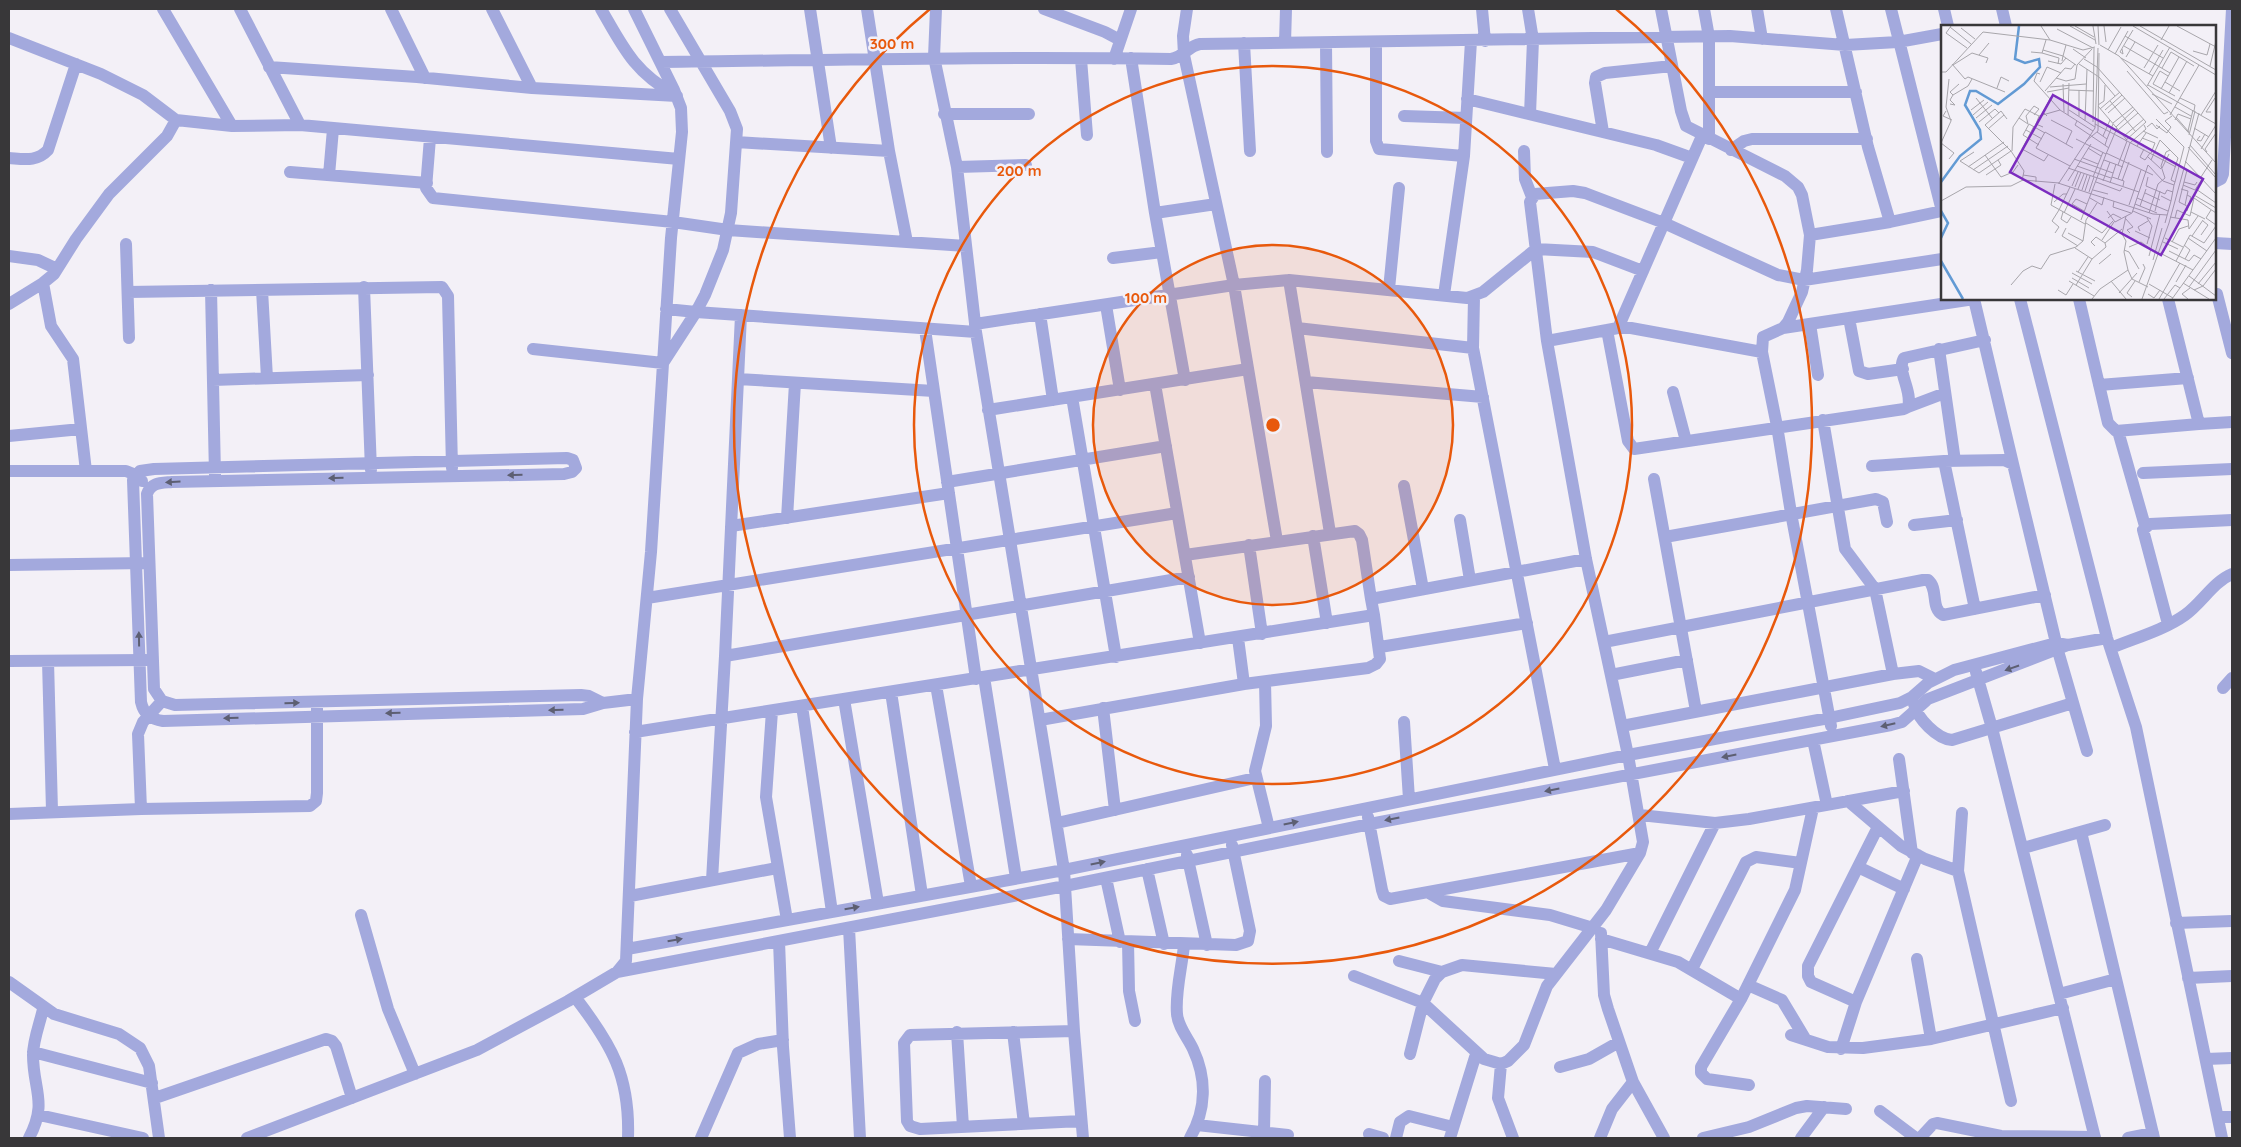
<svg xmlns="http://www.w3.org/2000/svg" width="2241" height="1147" font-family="Quicksand,sans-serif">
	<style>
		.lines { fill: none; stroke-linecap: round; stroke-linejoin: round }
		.minor { stroke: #a3a9dd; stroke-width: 12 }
		.oneway { fill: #5d5f72 }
		.ring { fill: none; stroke: #e8590c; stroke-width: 2.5 }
		.inset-river { fill: none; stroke: #629ad4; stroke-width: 2.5 }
		.inset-road { fill: none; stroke: #a8a6ab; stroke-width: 1 }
		.view { fill: #7b2cbf; fill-opacity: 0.15; stroke: #7b2cbf; stroke-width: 2.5 }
		.inset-edge { fill: none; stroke: #383739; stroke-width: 2.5 }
		.centre { fill: #e8590c; stroke: #f3f0f7; stroke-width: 2.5 }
		.ring-label { font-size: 15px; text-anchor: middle; font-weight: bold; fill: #e8590c; stroke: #f3f0f7; stroke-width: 5; stroke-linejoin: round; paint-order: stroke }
	</style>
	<rect width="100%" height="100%" fill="#f3f0f7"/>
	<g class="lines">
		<path class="minor" d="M 163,9 L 232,126
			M 240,9 L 300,125
			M 391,9 L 425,78
			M 492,9 L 532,88
			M 601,9 C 623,47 634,72 674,94
			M 810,9 L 831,148
			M 867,9 L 889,151
			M 1044,9 L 1105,32 L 1120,40
			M 1187,9 L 1183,36 L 1184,55 L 1234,285 L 1277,541
			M 1482,9 L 1485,41
			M 1528,9 L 1533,40 L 1530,114
			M 1661,9 L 1681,111 L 1686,126 L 1785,176 L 1798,187 L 1802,195 L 1810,235 L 1807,270 L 1802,292 L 1788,322 L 1783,328 L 1763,337 L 1762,352 L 1777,426 L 1791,513 L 1831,726
			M 1704,9 L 1709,37 L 1709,139
			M 1757,9 L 1762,39
			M 1836,9 L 1868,147 L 1890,222 L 1942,211 L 1891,9
			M 1944,9 L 1948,26
			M 2002,9 L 2006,26
			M 9,38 L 101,74 L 143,95 L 176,120 L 232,126 L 300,125 L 679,159
			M 1376,42 L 1376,141 L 1379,149 L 1464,156 L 1471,41
			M 1244,43 L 1250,151
			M 1285,43 L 1286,9
			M 1326,43 L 1327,152
			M 1131,58 L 1155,213 L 1185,380
			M 1081,59 L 1087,135
			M 1114,59 L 1131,9
			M 661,62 C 831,60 1001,56 1171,59 C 1184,57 1188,46 1200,44 L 1730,36 L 1845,45 L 1898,42 L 1942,34
			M 269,67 L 417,77 L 532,88 L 677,96
			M 1709,92 L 1856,92
			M 1467,99 L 1656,145 L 1692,158
			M 944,114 L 1029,114
			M 1404,116 L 1466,118
			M 1603,132 L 1595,83 L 1596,77 L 1605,73 L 1672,66
			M 430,138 L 426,188 L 433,198 L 673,222 L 728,230 L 966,246
			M 736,142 L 889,151 L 907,242
			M 1731,150 L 1744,141 L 1752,139 L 1867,139
			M 1524,151 L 1525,179 L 1532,197
			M 9,158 C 24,159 37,162 48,150 L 76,64
			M 957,167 L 1026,165
			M 290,172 L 427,183
			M 329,175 L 333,129
			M 2215,182 L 2221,179 L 2223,174 L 2232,9
			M 1155,213 L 1216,204
			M 1810,235 L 1890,222
			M 2215,243 L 2232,244
			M 126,244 L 129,338
			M 9,256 L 38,260 L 57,269
			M 1113,258 L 1162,252
			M 1289,280 L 1330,533
			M 43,283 L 51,326 L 73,359 L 86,471
			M 364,287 L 371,470
			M 1389,289 L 1399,188
			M 211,290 L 215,475
			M 262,290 L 267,378
			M 128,292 L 442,287 L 448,296 L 452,468
			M 2215,294 L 2217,294 L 2232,353
			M 1444,295 L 1464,156
			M 1474,297 L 1473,348 L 1555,769
			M 1974,299 L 2013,464
			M 2020,299 L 2107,638 L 2136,727 L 2222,1138
			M 2079,299 L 2108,423 L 2116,431 L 2199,424
			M 2168,299 L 2199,424 L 2232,422
			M 9,304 L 43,283 L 54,274 L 76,239 L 109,194 L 167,136 L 176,120
			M 1106,305 L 1120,390
			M 666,309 L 696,312 L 705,295 L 723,250 L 731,213 L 737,129 L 730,111 L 670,9
			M 1040,314 L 1053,400
			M 1849,318 L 1859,371 L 1868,374 L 1903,369
			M 975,324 L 1234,285 L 1289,280 L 1467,298 L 1483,292 L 1536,249 L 1593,252 L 1643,271
			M 1810,324 L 1818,375
			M 1297,328 L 1473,348
			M 1618,328 L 1702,136
			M 1783,328 L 1974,299
			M 925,329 L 976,679
			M 1607,330 L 1628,441 L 1634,449 L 1904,409 L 1908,407 C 1913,391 1896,371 1904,358 L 1985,340
			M 976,332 L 1064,870 L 1074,1031 L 1083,1138
			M 1547,341 L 1618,328 L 1631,328 L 1762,352
			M 533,349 L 663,363 L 696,312 L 976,332 L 957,167 L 934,57 L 936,9
			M 1939,349 L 1955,461
			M 738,379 L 934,391
			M 213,380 L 368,375
			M 1306,382 L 1483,397
			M 1155,384 L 1200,643
			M 2099,385 L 2188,378
			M 1673,392 L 1686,441
			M 1072,397 L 1116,657
			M 1908,407 L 1945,393
			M 988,410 L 1248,369
			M 1823,420 L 1845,549 L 1875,589 L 1893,674
			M 2118,431 L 2145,526
			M 9,436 L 81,429
			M 1944,461 L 1975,609
			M 1872,466 L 1944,461 L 2004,460 L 2013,464 L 2058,651 L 2087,751
			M 9,471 L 126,471 L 136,475 L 142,481
			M 2143,473 L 2232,469
			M 1654,479 L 1696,711
			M 947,482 L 1166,446
			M 1404,486 L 1423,589
			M 787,518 L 795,383
			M 1460,520 L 1470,580
			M 1914,525 L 1957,520
			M 731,526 L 949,493
			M 1313,536 L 1327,623
			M 1665,537 L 1876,499 L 1883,502 L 1887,522
			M 1249,545 L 1262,634
			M 1185,555 L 1355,531 L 1359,534 L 1362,540 L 1371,599
			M 9,565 L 146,563
			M 647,598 L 1177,513
			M 2168,624 L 2143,530 L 2150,524 L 2232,520
			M 1238,638 L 1244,684
			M 1604,642 L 1923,580 L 1928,580 C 1939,589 1930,608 1943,615 L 2045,595
			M 2068,645 L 2107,638
			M 1380,647 L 1527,623
			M 2111,648 C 2135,638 2164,630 2185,615 C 2202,603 2213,582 2232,574
			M 725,656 L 1189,577
			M 9,661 L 146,660
			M 48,661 L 52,811
			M 1976,672 L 1992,728 L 2095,1138
			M 1611,675 L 1687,660
			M 984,677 L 1016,878
			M 1265,682 L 1266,726 L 1255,771 L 1269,828
			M 936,685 L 971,886
			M 2223,688 L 2232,678
			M 891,692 L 922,895
			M 844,699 L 878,903
			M 603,703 L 589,696 L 581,695 L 175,705 L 162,701 L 154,689 L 147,494 C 151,482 161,483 172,482 L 564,474 L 572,472 L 576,468 L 573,460 L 567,458 L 154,469 L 140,471 L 133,480 L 141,702 C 144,715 151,719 163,721 L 583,709 L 603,703 L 637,699
			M 1914,704 C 1917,718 1937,739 1952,740 L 2073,703
			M 802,706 L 832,912
			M 1103,708 L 1115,810
			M 772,711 L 766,797 L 787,920
			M 1040,720 L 1244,684 L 1368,668 L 1376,664 L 1380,659 L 1374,615
			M 1404,722 L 1409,799
			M 1622,726 L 1893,674 L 1919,671 L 1935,679
			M 635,732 L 1374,615 L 1371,599 L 1586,559
			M 1813,740 L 1827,805
			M 1899,759 L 1912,853
			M 1848,801 L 1901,846 L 1925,859 L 1958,871 L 2011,1101
			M 141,809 L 138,734 L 143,722 L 162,701
			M 9,814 L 141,809 L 310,806 L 316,801 L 317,793 L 317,708
			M 1640,815 L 1715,823 L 1749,819 L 1904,791
			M 1368,817 L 1382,890 L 1384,896 L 1390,899 L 1640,853
			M 1057,823 L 1255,778
			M 2081,832 L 2154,1138
			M 2023,848 L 2105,825
			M 1187,855 L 1207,945
			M 1858,867 L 1904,889
			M 1147,869 L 1164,944
			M 1958,871 L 1962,813
			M 1106,878 L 1120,942
			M 712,880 L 725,656 L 741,315
			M 1429,893 L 1443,901 L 1550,915 L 1593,928
			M 630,896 L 777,868
			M 361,915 L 388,1009 L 415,1074
			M 2176,923 L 2232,921
			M 849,928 L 860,1138
			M 1601,933 L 1604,995 L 1608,1009 L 1633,1082 L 1664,1138
			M 1068,939 L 1236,945 L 1248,941 L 1250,931 L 1232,845
			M 1601,939 L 1678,962 L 1741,999 L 1701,1067 L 1701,1073 L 1707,1079 L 1749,1085
			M 779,941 L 783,1047 L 790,1138
			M 1128,942 L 1129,991 L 1135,1021
			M 1184,945 C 1182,967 1175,992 1177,1014 C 1178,1027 1188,1038 1193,1049 C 1207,1079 1206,1110 1190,1138
			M 1650,953 L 1715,823
			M 1917,959 L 1931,1039
			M 1399,961 L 1442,972
			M 1692,969 L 1746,862 L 1756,857 L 1801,863
			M 617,972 L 1065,886 L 1370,824 L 1891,725 L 1902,722 L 1928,699 L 2068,645 L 2056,643 L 1954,670 L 1928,683 L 1912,697 L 1900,703 L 1829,718 L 1628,755 L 1064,870 L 627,949
			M 1354,976 L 1423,1003 L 1484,1059 L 1501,1064 L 1508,1061 L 1524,1045 L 1547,986 L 1606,910 L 1640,853 L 1643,842 L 1628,755 L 1586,559 L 1547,341 L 1530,202 L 1535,194 L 1573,191 L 1585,193 L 1664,223 L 1778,275 L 1804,280 L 1942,259
			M 2188,978 L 2232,976
			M 9,982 L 54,1014 L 119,1034 L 140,1048 L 149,1066 L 159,1138
			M 1748,985 L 1782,1000 L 1806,1040
			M 2059,994 L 2116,979
			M 575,997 C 612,1045 630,1076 628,1138
			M 1741,999 L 1795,890 L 1813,808
			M 1856,1002 L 1811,982 L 1808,976 L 1808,966 L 1878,827
			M 1074,1031 L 910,1035 L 904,1043 L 907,1121 L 910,1126 L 920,1129 L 1081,1121
			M 957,1032 L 963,1127
			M 1013,1032 L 1024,1124
			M 1791,1035 L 1828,1047 L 1863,1048 L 1931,1039 L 2063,1008
			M 1841,1049 L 1856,1002 L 1918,855
			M 33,1052 L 152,1083
			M 1410,1054 L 1423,1003 L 1435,979 L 1442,972 L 1462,965 L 1556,974
			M 2206,1059 L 2232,1058
			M 1501,1064 L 1498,1098 L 1513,1138
			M 1560,1067 L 1589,1059 L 1619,1042
			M 155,1098 L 326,1039 L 332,1041 L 336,1046 L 352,1098
			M 1880,1111 L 1916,1138
			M 39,1115 L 143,1138
			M 2218,1117 L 2232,1117
			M 1197,1125 L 1288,1135
			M 1264,1132 L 1265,1081
			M 1369,1134 L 1383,1138
			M 29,1138 C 48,1102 33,1090 33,1055 C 33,1040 40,1023 43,1009
			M 247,1138 L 477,1050 L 568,1001 L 617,972 L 626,961 L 637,699 L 651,552 L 671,238 L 682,132 L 681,108 L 674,90 L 634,9
			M 701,1138 L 738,1053 L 758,1044 L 783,1040
			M 1396,1138 L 1400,1122 L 1409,1116 L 1453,1127
			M 1450,1138 L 1476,1054
			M 1600,1138 L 1612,1109 L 1633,1082
			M 1703,1138 L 1749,1127 L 1796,1108 L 1807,1106 L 1846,1109
			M 1801,1138 L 1824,1107
			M 1920,1138 L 1933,1124 L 1937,1123 L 2001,1136 L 2095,1137
			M 2128,1138 L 2153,1133"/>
	</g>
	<defs><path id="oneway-solid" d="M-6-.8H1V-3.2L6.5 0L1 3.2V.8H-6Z" transform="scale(1.25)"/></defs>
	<g class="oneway">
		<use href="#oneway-solid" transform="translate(515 475) rotate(179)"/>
		<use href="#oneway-solid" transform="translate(336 478) rotate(179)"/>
		<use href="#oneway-solid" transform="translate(173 482) rotate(177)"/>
		<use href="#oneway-solid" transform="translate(139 639) rotate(-91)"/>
		<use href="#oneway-solid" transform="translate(2012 668) rotate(161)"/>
		<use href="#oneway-solid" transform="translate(292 703) rotate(-1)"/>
		<use href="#oneway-solid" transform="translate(556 710) rotate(179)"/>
		<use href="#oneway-solid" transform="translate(393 713) rotate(179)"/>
		<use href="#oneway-solid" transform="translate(231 718) rotate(178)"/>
		<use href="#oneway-solid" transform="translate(1888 725) rotate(167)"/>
		<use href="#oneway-solid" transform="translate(1729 756) rotate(169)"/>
		<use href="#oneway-solid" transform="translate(1552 790) rotate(169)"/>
		<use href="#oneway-solid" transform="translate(1392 819) rotate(169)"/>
		<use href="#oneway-solid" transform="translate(1291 823) rotate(-12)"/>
		<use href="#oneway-solid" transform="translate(1098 863) rotate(-12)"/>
		<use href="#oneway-solid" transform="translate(852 908) rotate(-10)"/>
		<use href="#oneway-solid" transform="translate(675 940) rotate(-10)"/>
	</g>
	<circle cx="1273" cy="425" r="180" fill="#e8590c" fill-opacity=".12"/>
	<g class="ring">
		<circle cx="1273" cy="425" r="180"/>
		<circle cx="1273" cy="425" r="359"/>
		<path d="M1616 9A539 539 0 1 1 930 9"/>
	</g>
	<g transform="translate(1941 25)">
		<rect width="275" height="275" fill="#f3f0f7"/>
		<path class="inset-river" d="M 0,157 L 19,131 L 40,114 L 39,105 L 24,80 L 29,66 L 35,66 L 57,79 L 83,59 L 99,42 L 98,34 L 84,38 L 74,34 L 78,1M 0,186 L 7,198 L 0,213M 0,236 L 22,274"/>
		<path class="inset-road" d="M 10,1 L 5,8 L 26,23M 100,1 L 109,15M 129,1 L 154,15M 134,1 L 153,12M 152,1 L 155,19M 157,1 L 158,20M 163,1 L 165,17M 192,1 L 275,50M 199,1 L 275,45M 236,1 L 275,22M 9,2 L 30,19M 20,3 L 34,14M 116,4 L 152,23M 184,11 L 222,33M 220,15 L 228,1M 125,20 L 122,31 L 135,40M 159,20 L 178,31 L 275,138M 183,21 L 229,48M 132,24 L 145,33M 181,24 L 182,29 L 179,27 L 183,20 L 192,5M 102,25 L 122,31 L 121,36M 167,25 L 180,2M 252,26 L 266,30 L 269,19M 90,27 L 101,28 L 105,15M 101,28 L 118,33 L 117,39M 174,29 L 187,6M 38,30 L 48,18M 185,32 L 194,17M 180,33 L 212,51M 143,34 L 156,42 L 205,97 L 184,116M 107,36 L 120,39 L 125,33M 11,39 L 24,54 L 27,52 L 64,67M 138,39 L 158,52 L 174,71M 12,40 L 31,28 L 47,33 L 45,38M 269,41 L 275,16M 203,43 L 217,20M 221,43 L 230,27 L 253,41M 186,46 L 223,89 L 227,87M 0,47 L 5,47 L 42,7 L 109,15 L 142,25 L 154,22M 99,49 L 96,48 L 93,56 L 119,85 L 152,106M 208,49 L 222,25M 227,51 L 219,46 L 212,59 L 234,71M 115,53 L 125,56 L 134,54 L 136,40 L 151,24M 99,57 L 106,42 L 120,48M 224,57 L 239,66M 18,59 L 9,67 L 12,70 L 27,61 L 31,54M 122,59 L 123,87M 207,60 L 275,99M 206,61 L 229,22M 109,62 L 145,59M 56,63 L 60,52 L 68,56M 220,64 L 238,32M 128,65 L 153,66M 104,66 L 124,43 L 130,44 L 134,39M 106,67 L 128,63M 228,68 L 246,36M 211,69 L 231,79M 35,73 L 51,93M 239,73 L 254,80 L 253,86M 169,76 L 195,107M 9,79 L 14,80 L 9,75 L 12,70M 157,80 L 163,76 L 164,60M 157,81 L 186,115M 234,82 L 250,91M 159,84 L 179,67M 30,85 L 43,75M 128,85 L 154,102M 164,85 L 181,70M 5,86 L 2,91 L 11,95M 270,87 L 265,87 L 274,73M 167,88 L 184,73M 32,90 L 47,77M 127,90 L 128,58M 229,90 L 258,40M 260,90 L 275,66M 98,91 L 95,99 L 102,102M 106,91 L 102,87 L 110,72M 138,91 L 138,65M 235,92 L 248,107M 35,93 L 51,80M 78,93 L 87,99 L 85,91 L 93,81 L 98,84 L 93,90M 66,94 L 60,86 L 44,100 L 70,126 L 83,146 L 81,156M 215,94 L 243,122 L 234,157 L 230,155 L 237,133M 110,95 L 131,106 L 125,119M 234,95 L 237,89 L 250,94M 136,96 L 134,100 L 168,123M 144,96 L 146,44M 38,97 L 54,84 L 58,88M 152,97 L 153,23M 172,98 L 192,82M 154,99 L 235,142M 215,100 L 226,108 L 230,102 L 224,96 L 231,91M 93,101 L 81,124 L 103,136 L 107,130M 175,102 L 194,84M 206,102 L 211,98 L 216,104 L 219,101M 253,103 L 268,112M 47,104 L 63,90M 85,105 L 101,114M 177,105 L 197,88M 202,106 L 217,113M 247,106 L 252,85M 156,107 L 166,114 L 164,120M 248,110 L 254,86M 162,111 L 169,95M 183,111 L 203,94M 259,111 L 256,115 L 260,116 L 264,109M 201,113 L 214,118 L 210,128M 135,114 L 165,129 L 176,103M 166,114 L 172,99M 145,116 L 157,106 L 158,28M 0,118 L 10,96 L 5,82 L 8,54M 0,118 L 13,128 L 8,134M 98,120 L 82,110 L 88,99 L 104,108M 249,120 L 275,150M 196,121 L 205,108M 247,122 L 275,153M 147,123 L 160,131M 203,124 L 199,132 L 204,135 L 209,128M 260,124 L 275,100M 71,126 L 72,102 L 84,84 L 98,91 L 119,85M 33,127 L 19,136 L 38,148 L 70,126M 266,127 L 264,124 L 275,108M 165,128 L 212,150M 44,130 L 60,152 L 72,147 L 77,140M 207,132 L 220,144M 142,133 L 157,139M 133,134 L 172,148M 163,135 L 182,142M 210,135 L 219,115 L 237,133M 244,136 L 275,169M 177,140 L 186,116M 129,141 L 95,123 L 104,107 L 132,123M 136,141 L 170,153M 27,142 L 63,117M 127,143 L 198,167M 221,143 L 228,129M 32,145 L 67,121M 45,150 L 60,140 L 57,135M 82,150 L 95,152 L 95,157M 152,152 L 162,127M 171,152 L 183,156 L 182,161M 207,152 L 205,161 L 224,169 L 226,165 L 232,167M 260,152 L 271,135M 224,153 L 220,141 L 225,127 L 229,125M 177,154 L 189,118 L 205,104 L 203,100M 127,156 L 150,119M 162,156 L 169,137M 181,156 L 188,137M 155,157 L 179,166 L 181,163M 243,157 L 254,160 L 256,157M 117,158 L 212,189 L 226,190M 169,158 L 175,139M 114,159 L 110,180 L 144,199M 242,160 L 254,165 L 261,154M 131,161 L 137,147M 134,162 L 140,147M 137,164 L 143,149M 240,164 L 247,166 L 244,180 L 247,182M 255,164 L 275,178M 141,165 L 146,150M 152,165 L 167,169M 144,166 L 149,151M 148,167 L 153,152M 204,168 L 219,175M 253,170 L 275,183M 220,171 L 230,176 L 224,198M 149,173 L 161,180 L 163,172M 196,173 L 227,186M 0,176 L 25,162 L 70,161 L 82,155 L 118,158 L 154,103 L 157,23M 173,176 L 172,182 L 190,188M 230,176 L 233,160M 113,177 L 122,169 L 126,169M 194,179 L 216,188M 188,180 L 200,145M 244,180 L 238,177 L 246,145M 199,181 L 205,164M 118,185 L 129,162M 270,185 L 265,193 L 275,200M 143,186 L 131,179 L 135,174 L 146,179M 166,186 L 174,197 L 191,188 L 207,140 L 222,156 L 233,160 L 234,157M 192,186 L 210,194M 214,186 L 219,166M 246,186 L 250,172 L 246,170M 122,187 L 120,194 L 126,198 L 130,192M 250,187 L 264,194M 123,188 L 134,164M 208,188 L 217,159 L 224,153M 185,191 L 181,209 L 185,216 L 183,227 L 187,245M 229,192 L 247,195 L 248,204 L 257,191M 167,193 L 172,189 L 180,193M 184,193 L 192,202 L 186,205 L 189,208M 234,193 L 236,185 L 249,191 L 253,173 L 275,188M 140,195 L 165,129M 145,198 L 161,208 L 172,196M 125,203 L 121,211 L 137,221M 194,206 L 209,213M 199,206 L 197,202 L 207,196M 114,208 L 118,202 L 111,196 L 118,185M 127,208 L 142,216M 260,210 L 267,200 L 262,196M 251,211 L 262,195M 224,213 L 242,222M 247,213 L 266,226M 161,215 L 173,197M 222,217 L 237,224M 231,217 L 238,204 L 247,201M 206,219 L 211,201 L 206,193M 243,220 L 249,225 L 244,234M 154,221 L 150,217 L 155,212 L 164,218M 188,222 L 200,217 L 210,224M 134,223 L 151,234M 183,225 L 188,227 L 198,244M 228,226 L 248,236 L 253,230 L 260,234M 219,228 L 252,245M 208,231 L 219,189M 212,235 L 221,203M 235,236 L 249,210 L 263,218 L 275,201M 158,239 L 170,229M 135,246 L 154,256M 137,247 L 147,232M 131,248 L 151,259M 248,251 L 275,271M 131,253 L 148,263M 128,256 L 153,271M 170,256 L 185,274M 198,257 L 204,243 L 202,239M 235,257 L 245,240M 242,258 L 268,274M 208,259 L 232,273M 257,259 L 275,237M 70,260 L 82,246 L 91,241 L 100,244 L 109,230 L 135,222 L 142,216 L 145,195 L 156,178M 135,260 L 151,234 L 165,222 L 164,218 L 181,204M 248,262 L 275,225M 117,265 L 125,270 L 132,259M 253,265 L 262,261 L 275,244M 178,268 L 196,248M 207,269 L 213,273 L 219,265M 191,272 L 186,268 L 194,256M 151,274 L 159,264 L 187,245 L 191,254 L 207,262M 201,274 L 228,198 L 258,88M 218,274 L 239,238M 223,274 L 234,260 L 239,263M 231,274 L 275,213M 247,274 L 241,269 L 249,263"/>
		<path class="view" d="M 112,70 L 262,154 L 220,230 L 69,147 Z"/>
		<rect width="275" height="275" class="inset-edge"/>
	</g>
	<circle cx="1273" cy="425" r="8" class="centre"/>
	<g class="ring-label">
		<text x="892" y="49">300 m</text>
		<text x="1019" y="176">200 m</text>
		<text x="1146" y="303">100 m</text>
	</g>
	<rect width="2241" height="1147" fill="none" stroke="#383739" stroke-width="20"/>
</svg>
